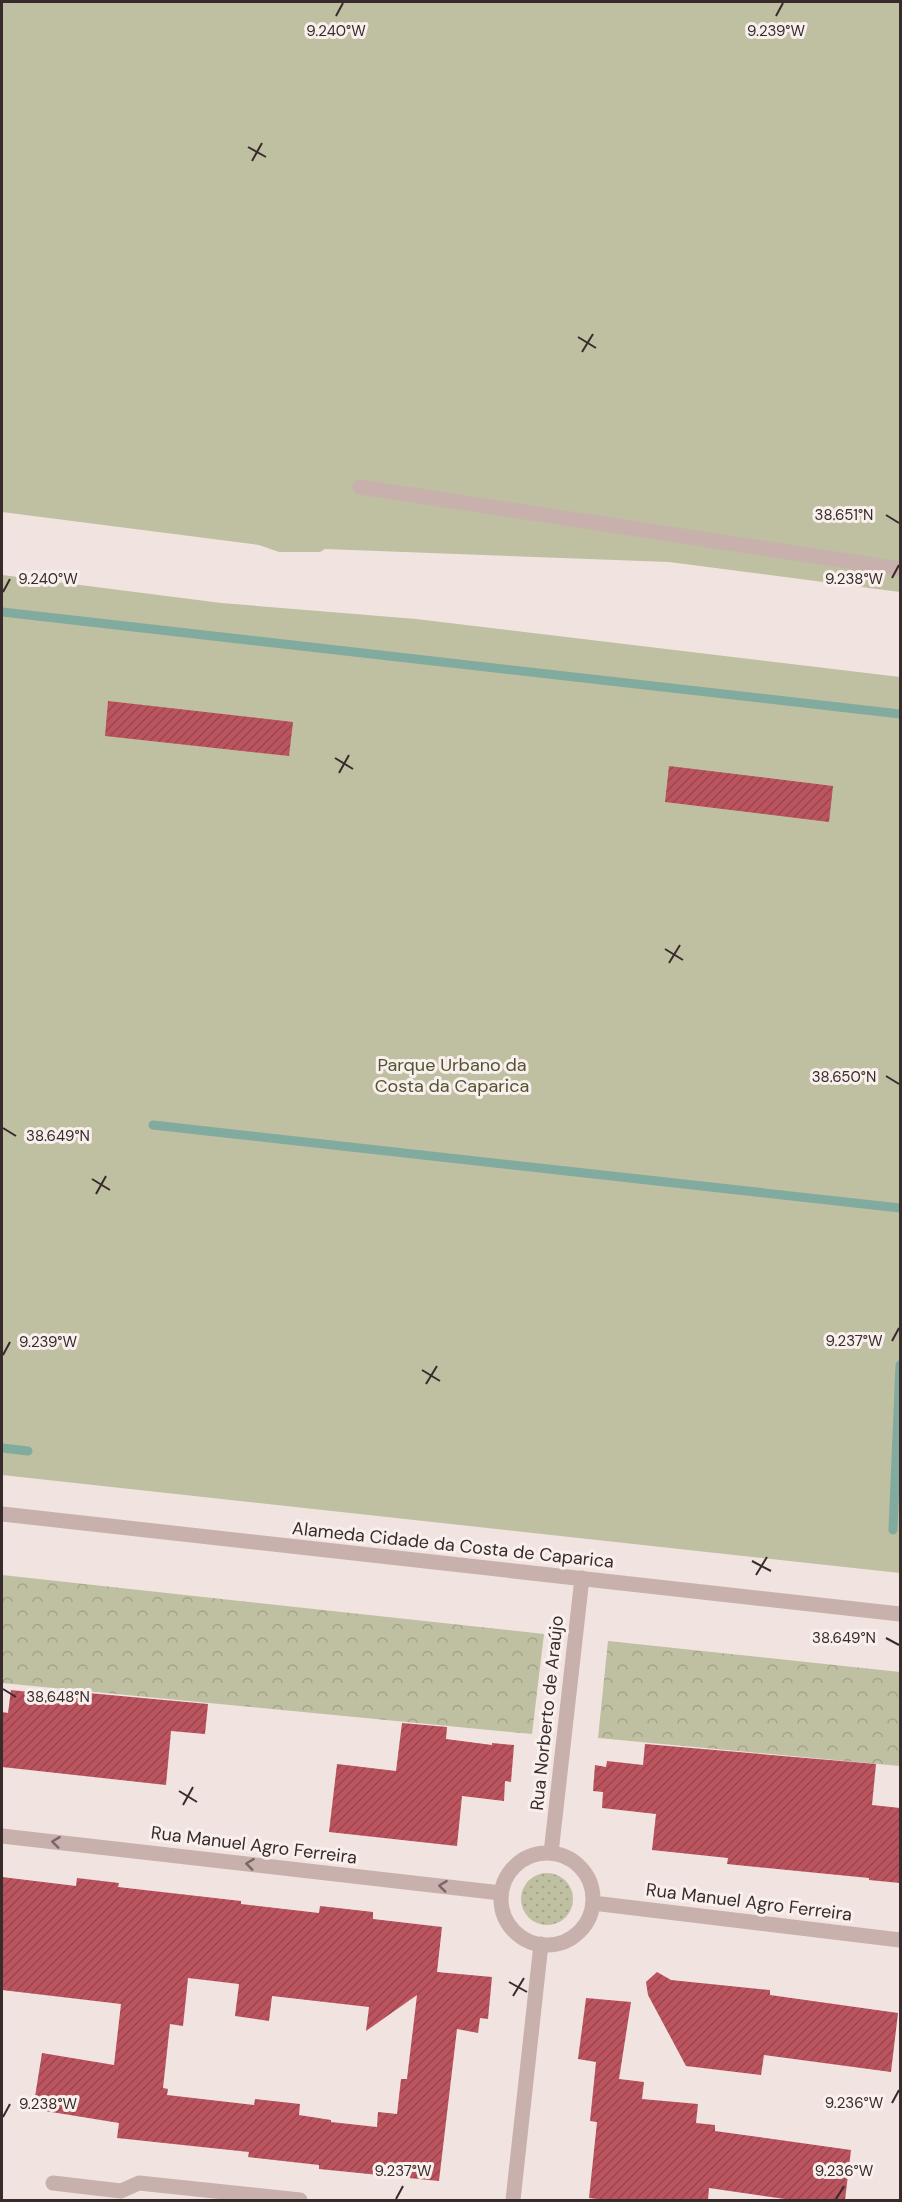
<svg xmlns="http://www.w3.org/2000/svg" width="902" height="2202" font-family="'DM Sans',sans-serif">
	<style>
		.grass { fill: url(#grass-dots) }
		.forest { fill: url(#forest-crowns) }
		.park { fill: #bfbfa1 }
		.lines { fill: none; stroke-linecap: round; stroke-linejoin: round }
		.stream { stroke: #82ab9f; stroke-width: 9 }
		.building { fill: url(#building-hatch); fill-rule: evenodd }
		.minor { stroke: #c8b0ad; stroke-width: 15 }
		.oneway { stroke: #786766 }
		.ticks { fill: none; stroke: #372b2b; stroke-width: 2 }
		.labels { text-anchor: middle; stroke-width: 6; stroke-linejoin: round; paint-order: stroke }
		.park-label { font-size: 18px; fill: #525331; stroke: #f9efec }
		.street-label { font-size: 18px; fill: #372b2b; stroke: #f9efec }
		.ticks-label { font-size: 15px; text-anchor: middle; fill: #372b2b; stroke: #f9efec; stroke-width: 6; stroke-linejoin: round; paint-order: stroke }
	</style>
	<defs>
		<pattern id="grass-dots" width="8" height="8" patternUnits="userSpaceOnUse" patternTransform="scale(1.5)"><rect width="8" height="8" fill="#bfbfa1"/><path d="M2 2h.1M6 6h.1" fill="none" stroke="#a5a48b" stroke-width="1.8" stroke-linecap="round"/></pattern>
		<pattern id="forest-crowns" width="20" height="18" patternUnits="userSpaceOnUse" patternTransform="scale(1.5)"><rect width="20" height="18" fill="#bfbfa1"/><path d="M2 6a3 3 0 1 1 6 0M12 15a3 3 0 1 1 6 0" fill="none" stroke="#a5a48b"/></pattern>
		<pattern id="building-hatch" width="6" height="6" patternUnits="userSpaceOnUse" patternTransform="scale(1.5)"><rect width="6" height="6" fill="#bb545e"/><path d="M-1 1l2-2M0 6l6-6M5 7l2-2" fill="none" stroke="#99464e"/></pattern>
	</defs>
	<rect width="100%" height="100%" fill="#f1e3e0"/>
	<path class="grass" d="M521 1899a26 26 0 1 1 52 0a26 26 0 1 1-52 0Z"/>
	<path class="forest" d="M 2,1575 L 544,1634 L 532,1734 L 2,1683 Z
		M 608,1641 L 900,1672 L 900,1766 L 598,1738 Z"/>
	<path class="park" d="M 2,2 L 900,2 L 900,592 L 669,562 L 325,549 L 320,552 L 279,552 L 259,545 L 2,512 Z
		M 2,575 L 221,603 L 416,619 L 900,677 L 900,1573 L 2,1475 Z"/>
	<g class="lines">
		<path class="stream" d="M 2,612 L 900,714
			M 153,1125 L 900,1208
			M 2,1448 L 28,1451
			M 893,1530 L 900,1365"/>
	</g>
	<path class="building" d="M 108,701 L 293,722 L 289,756 L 105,736 Z
		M 669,766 L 833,786 L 829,822 L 665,802 Z
		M 11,1690 L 76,1697 L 77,1692 L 208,1704 L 205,1734 L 171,1731 L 166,1785 L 2,1767 L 2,1712 L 8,1713 Z
		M 402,1723 L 447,1727 L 446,1739 L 492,1745 L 492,1743 L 514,1745 L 511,1782 L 505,1781 L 504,1801 L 462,1796 L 457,1846 L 329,1832 L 337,1764 L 396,1771 Z
		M 645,1744 L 876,1764 L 872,1805 L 900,1808 L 900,1883 L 869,1880 L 869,1878 L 727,1864 L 728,1858 L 652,1850 L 656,1814 L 602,1808 L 603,1792 L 593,1791 L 595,1765 L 606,1767 L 607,1761 L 643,1765 Z
		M 2,1877 L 76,1886 L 77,1878 L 119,1883 L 118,1887 L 241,1901 L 241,1904 L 319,1913 L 320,1906 L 373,1912 L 373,1919 L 442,1927 L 437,1972 L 492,1977 L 488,2019 L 480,2018 L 478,2033 L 457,2029 L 439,2181 L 319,2169 L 319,2165 L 248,2157 L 249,2152 L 117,2138 L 119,2123 L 33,2109 L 42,2053 L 114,2065 L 121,2004 L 2,1990 ZM 188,1978 L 239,1984 L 235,2016 L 269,2021 L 272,1996 L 369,2007 L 366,2031 L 417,1995 L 407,2079 L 401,2079 L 397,2114 L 378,2112 L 377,2127 L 331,2122 L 331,2120 L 299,2115 L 300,2104 L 255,2099 L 254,2105 L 167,2095 L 168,2089 L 163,2088 L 170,2024 L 183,2026 Z
		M 657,1972 L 671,1980 L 770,1990 L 770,1995 L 898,2013 L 891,2072 L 764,2055 L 761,2075 L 686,2066 L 648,1995 L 646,1982 Z
		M 586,1998 L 631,2002 L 619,2079 L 644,2082 L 642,2099 L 698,2104 L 696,2123 L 715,2125 L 715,2131 L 851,2150 L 845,2200 L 792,2200 L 709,2188 L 708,2200 L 597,2200 L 597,2199 L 589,2198 L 597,2122 L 590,2121 L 596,2062 L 578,2059 Z"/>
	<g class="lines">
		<path class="minor" d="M 360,487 L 900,569
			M 2,1514 L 900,1614
			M 2,1836 L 501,1893
			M501 1899a46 46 0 1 1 92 0a46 46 0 1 1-92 0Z
			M 551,1853 L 582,1578
			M 593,1903 L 900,1940
			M 53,2183 L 121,2191 L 139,2183 L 300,2200
			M 513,2200 L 541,1944"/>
	</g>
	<defs><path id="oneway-chevron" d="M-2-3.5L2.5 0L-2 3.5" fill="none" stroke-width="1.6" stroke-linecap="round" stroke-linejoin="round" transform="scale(1.5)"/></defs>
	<g class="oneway">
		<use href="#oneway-chevron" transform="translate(56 1842) rotate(-173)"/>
		<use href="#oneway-chevron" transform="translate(250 1864) rotate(-173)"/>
		<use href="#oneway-chevron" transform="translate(443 1886) rotate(-173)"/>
	</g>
	<path class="ticks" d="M 336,16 L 343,3M 776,16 L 783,3M 248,147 L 266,157M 252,161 L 262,143M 578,337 L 596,348M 582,352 L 593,334M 886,515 L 899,523M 892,578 L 899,565M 3,592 L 10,579M 335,758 L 353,769M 339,773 L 349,755M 665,949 L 683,960M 669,963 L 680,945M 886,1076 L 899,1084M 3,1128 L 16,1136M 92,1179 L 110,1190M 96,1194 L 106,1176M 892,1341 L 899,1328M 3,1355 L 10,1342M 422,1370 L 440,1381M 426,1384 L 437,1366M 752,1561 L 771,1571M 756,1575 L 767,1557M 886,1638 L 899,1645M 3,1689 L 16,1697M 179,1791 L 197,1802M 183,1805 L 193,1787M 509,1982 L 527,1992M 513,1996 L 524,1978M 892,2103 L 899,2090M 3,2117 L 10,2104M 396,2199 L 403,2186M 836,2199 L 844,2186"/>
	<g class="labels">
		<g class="park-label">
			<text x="452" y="1071">Parque Urbano da<tspan x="452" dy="21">Costa da Caparica</tspan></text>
		</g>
		<g class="street-label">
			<text transform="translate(453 1545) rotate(6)" y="6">Alameda Cidade da Costa de Caparica</text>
			<text transform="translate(547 1713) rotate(-84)" y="6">Rua Norberto de Araújo</text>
			<text transform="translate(254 1845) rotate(7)" y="6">Rua Manuel Agro Ferreira</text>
			<text transform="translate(749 1902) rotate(7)" y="6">Rua Manuel Agro Ferreira</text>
		</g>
	</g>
	<g class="ticks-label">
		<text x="336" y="36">9.240°W</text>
		<text x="776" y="36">9.239°W</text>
		<text x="844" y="520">38.651°N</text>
		<text x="854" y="584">9.238°W</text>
		<text x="48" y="584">9.240°W</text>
		<text x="844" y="1082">38.650°N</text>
		<text x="58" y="1141">38.649°N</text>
		<text x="854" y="1346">9.237°W</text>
		<text x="48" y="1347">9.239°W</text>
		<text x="844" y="1643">38.649°N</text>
		<text x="58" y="1702">38.648°N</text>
		<text x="854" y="2108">9.236°W</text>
		<text x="48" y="2109">9.238°W</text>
		<text x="403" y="2176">9.237°W</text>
		<text x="844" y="2176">9.236°W</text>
	</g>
	<rect width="902" height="2202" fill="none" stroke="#372b2b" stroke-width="6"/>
</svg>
